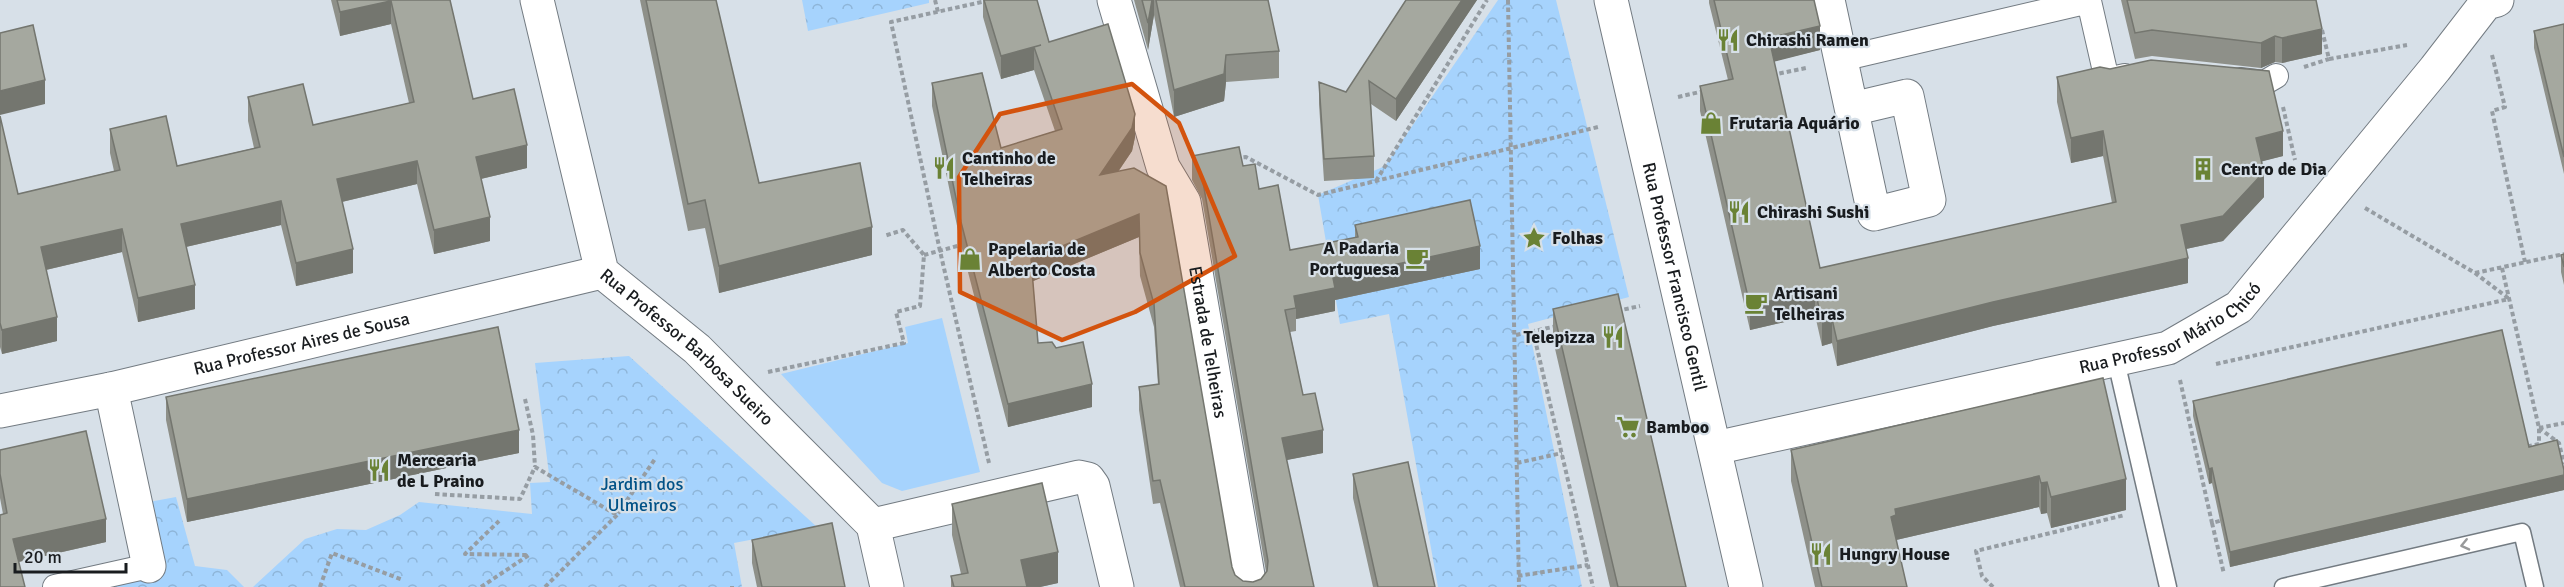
<svg xmlns="http://www.w3.org/2000/svg" width="2564" height="587" font-family="Signika,sans-serif">
	<style>
		.grass { fill: #a6d3fd }
		.park { fill: url(#park-crowns) }
		.lines { fill: none; stroke-linecap: round; stroke-linejoin: round }
		.service-casing { stroke: #737b82; stroke-width: 19 }
		.pedestrian-casing { stroke: #737b82; stroke-width: 26 }
		.minor-casing { stroke: #737b82; stroke-width: 35 }
		.tertiary-casing { stroke: #737b82; stroke-width: 35 }
		.path { stroke: #969da3; stroke-width: 4; stroke-dasharray: 4.5 3; stroke-linecap: butt }
		.service { stroke: #fff; stroke-width: 16 }
		.pedestrian { stroke: #fff; stroke-width: 24 }
		.minor { stroke: #fff; stroke-width: 33 }
		.tertiary { stroke: #fff; stroke-width: 33 }
		.wall { fill: #8e9089 }
		.shaded-wall { fill: #74766f }
		.building { fill: #a5a89f; stroke: #74766f; stroke-width: 1.5 }
		.oneway { stroke: #98999a }
		.marked { fill: #d3530e; fill-opacity: 0.2; stroke: #d3530e; stroke-width: 4.5; stroke-linejoin: round }
		.labels { text-anchor: middle; stroke-width: 4.5; stroke-linejoin: round; paint-order: stroke }
		.poi-label { font-size: 18px; font-weight: bold; fill: #191c1f; stroke: #d7e0e8; text-anchor: start }
		.street-label { font-size: 18px; fill: #191c1f; stroke: #d7e0e8 }
		.park-label { font-size: 18px; fill: #005186; stroke: #d7e0e8 }
	</style>
	<defs>
		<pattern id="park-crowns" width="20" height="18" patternUnits="userSpaceOnUse" patternTransform="scale(1.5)"><rect width="20" height="18" fill="#a6d3fd"/><path d="M2 6a3 3 0 1 1 6 0M12 15a3 3 0 1 1 6 0" fill="none" stroke="#8eb5d8"/></pattern>
	</defs>
	<rect width="100%" height="100%" fill="#d7e0e8"/>
	<path class="grass" d="M 942,318 L 980,472 L 902,491 L 882,483 L 781,374 L 908,343 L 905,327 Z"/>
	<path class="park" d="M 802,0 L 929,0 L 929,3 L 808,31 Z
		M 1498,0 L 1556,0 L 1629,297 L 1528,324 L 1582,587 L 1438,587 L 1389,314 L 1340,324 L 1318,195 L 1385,166 Z
		M 629,356 L 817,527 L 734,543 L 742,587 L 253,587 L 305,539 L 337,529 L 366,530 L 400,515 L 419,502 L 532,514 L 530,483 L 550,482 L 535,363 Z
		M 176,497 L 195,566 L 227,570 L 244,587 L 96,587 L 140,577 L 127,506 Z"/>
	<g class="lines">
		<g class="service-casing">
			<path id="service" d="M 2116,361 L 2168,587
				M 2283,587 L 2522,532 L 2535,587"/>
		</g>
		<g class="pedestrian-casing">
			<path id="pedestrian" d="M 1841,59 L 2089,1 L 2107,80 L 2125,76
				M 2240,80 L 2264,83 L 2276,76
				M 55,587 L 149,566"/>
		</g>
		<g class="minor-casing">
			<g id="minor">
				<path id="s1" d="M 537,0 L 602,272 L 697,349 L 873,525 L 887,587"/>
				<path id="s2" d="M 1114,0 L 1163,167 L 1184,202 L 1250,587"/>
				<path d="M 1828,0 L 1874,214 L 1929,200 L 1907,96 L 1852,109"/>
				<path d="M 111,389 L 149,566"/>
				<path id="s3" d="M 0,411 L 111,389 L 602,272"/>
				<path id="s4" d="M 1715,448 L 2168,348 L 2239,307 L 2435,69 L 2486,3 L 2497,0"/>
				<path d="M 873,525 L 1079,477 L 1088,479 L 1093,486 L 1117,587"/>
			</g>
		</g>
		<g class="tertiary-casing">
			<g id="tertiary">
				<path id="s5" d="M 1611,0 L 1746,587"/>
			</g>
		</g>
		<path class="path" d="M 935,0 L 938,12
			M 1508,0 L 1519,587
			M 2322,30 L 2329,59 L 2407,45
			M 2492,55 L 2505,107 L 2492,111 L 2525,262
			M 2304,67 L 2329,59
			M 1772,75 L 1806,68
			M 1678,97 L 1704,91
			M 2283,107 L 2295,160
			M 1236,158 L 1246,157 L 1318,195 L 1598,127
			M 1376,181 L 1487,0
			M 2365,208 L 2475,273 L 2508,298
			M 924,255 L 961,245
			M 2502,268 L 2539,428 L 2539,444 L 2525,447
			M 2475,273 L 2564,254
			M 1617,311 L 1640,306
			M 1533,331 L 1593,587
			M 1516,335 L 1557,326
			M 2216,364 L 2509,299
			M 768,372 L 904,343 L 896,312 L 920,306 L 924,255 L 903,230 L 884,236
			M 2180,380 L 2212,523 L 2223,520
			M 525,399 L 533,435 L 535,467
			M 2539,428 L 2559,443 L 2564,464
			M 2539,428 L 2564,423
			M 989,463 L 940,251 L 891,22 L 991,0
			M 1517,463 L 1562,453
			M 435,494 L 520,499 L 535,467 L 617,515 L 655,459
			M 2212,523 L 2224,574
			M 1518,576 L 1588,565
			M 732,586 L 732,587
			M 320,587 L 332,553 L 403,580
			M 481,587 L 529,555 L 465,554 L 499,521
			M 545,587 L 617,515
			M 1993,587 L 1982,576 L 1976,551 L 2125,515"/>
		<use href="#service" class="service"/>
		<use href="#pedestrian" class="pedestrian"/>
		<use href="#minor" class="minor"/>
		<use href="#tertiary" class="tertiary"/>
	</g>
	<path class="wall" d="M 331,0 L 450,0 L 473,99 L 527,168 L 481,179 L 490,241 L 434,254 L 417,184 L 342,202 L 353,273 L 296,286 L 281,225 L 186,247 L 195,309 L 138,322 L 122,252 L 46,270 L 57,341 L 2,354 L 0,347 L 0,116 L 18,194 L 114,171 L 110,153 L 110,129 L 177,166 L 254,148 L 248,121 L 248,97 L 313,125 L 409,103 L 391,24 L 340,36 Z
		M 640,0 L 716,0 L 759,183 L 872,255 L 719,293 L 705,228 L 688,231 Z
		M 983,0 L 1037,0 L 1049,42 L 1135,137 L 1132,151 L 1118,172 L 1134,168 L 1232,567 L 1235,575 L 1243,581 L 1253,582 L 1261,579 L 1266,572 L 1202,199 L 1192,180 L 1192,156 L 1243,166 L 1259,189 L 1290,250 L 1355,238 L 1355,225 L 1480,269 L 1335,300 L 1335,311 L 1296,319 L 1296,331 L 1290,332 L 1303,395 L 1323,453 L 1286,460 L 1314,587 L 1180,587 L 1160,503 L 1153,504 L 1139,410 L 1139,387 L 1158,385 L 1154,327 L 1140,276 L 1139,237 L 1033,281 L 1038,343 L 1092,407 L 1008,427 L 961,245 L 932,106 L 932,83 L 1001,148 L 1055,131 L 1034,70 L 1001,79 L 983,17 Z
		M 1134,0 L 1268,0 L 1279,51 L 1279,78 L 1226,82 L 1224,101 L 1174,117 L 1154,15 L 1148,50 Z
		M 1406,0 L 1477,0 L 1396,121 L 1371,104 L 1374,156 L 1374,178 L 1324,181 L 1319,104 L 1319,82 L 1346,92 Z
		M 1709,0 L 1814,0 L 1820,50 L 1774,61 L 1820,268 L 2112,203 L 2103,156 L 2071,163 L 2057,102 L 2057,77 L 2283,156 L 2262,161 L 2264,197 L 2223,241 L 2186,249 L 2188,283 L 1993,326 L 1837,366 L 1832,343 L 1822,346 L 1815,315 L 1750,330 L 1700,111 L 1700,86 L 1728,80 L 1709,3 Z
		M 2121,0 L 2316,0 L 2322,54 L 2282,63 L 2275,62 L 2261,68 L 2152,56 L 2135,59 Z
		M 2564,24 L 2564,174 L 2534,48 L 2534,31 Z
		M 2564,254 L 2564,285 L 2561,272 L 2561,255 Z
		M 1553,309 L 1686,587 L 1610,587 L 1553,340 Z
		M 2103,378 L 2126,510 L 2051,528 L 2047,513 L 2041,514 L 2039,507 L 1896,540 L 1907,587 L 1815,587 L 1791,481 L 1791,450 Z
		M 166,397 L 519,453 L 187,522 L 166,420 Z
		M 2193,401 L 2529,447 L 2564,470 L 2564,490 L 2230,567 L 2212,483 L 2209,484 L 2193,416 Z
		M 0,450 L 106,542 L 19,562 L 3,514 L 0,498 Z
		M 1353,474 L 1435,587 L 1373,587 L 1353,498 Z
		M 952,504 L 1058,583 L 1040,587 L 951,587 L 951,576 L 961,574 L 952,535 Z
		M 752,540 L 845,587 L 757,587 L 752,563 Z"/>
	<path class="shaded-wall" d="M 1152,0 L 1154,0 L 1154,15 L 1148,50 L 1148,23 Z
		M 1462,0 L 1477,0 L 1396,121 L 1396,99 Z
		M 391,1 L 391,24 L 340,36 L 340,12 Z
		M 1820,26 L 1820,50 L 1769,63 L 1769,38 Z
		M 2322,29 L 2322,54 L 2282,63 L 2282,38 Z
		M 2275,36 L 2275,62 L 2261,68 L 2261,43 Z
		M 1034,47 L 1034,70 L 1001,79 L 1001,56 Z
		M 1226,55 L 1226,82 L 1224,101 L 1174,117 L 1174,90 Z
		M 45,80 L 45,104 L 0,115 L 0,91 Z
		M 1135,114 L 1135,137 L 1132,151 L 1100,198 L 1100,175 Z
		M 2103,131 L 2103,156 L 2071,163 L 2071,138 Z
		M 2283,131 L 2283,156 L 2256,163 L 2256,138 Z
		M 527,145 L 527,168 L 476,180 L 476,157 Z
		M 417,161 L 417,184 L 337,203 L 337,179 Z
		M 2264,172 L 2264,197 L 2223,241 L 2181,250 L 2181,225 Z
		M 281,201 L 281,225 L 181,248 L 181,224 Z
		M 1139,214 L 1139,237 L 1031,282 L 1031,259 Z
		M 490,217 L 490,241 L 434,254 L 434,230 Z
		M 872,227 L 872,255 L 719,293 L 719,266 Z
		M 122,229 L 122,252 L 41,271 L 41,247 Z
		M 1480,246 L 1480,269 L 1335,300 L 1335,311 L 1296,319 L 1296,308 L 1294,296 L 1333,278 Z
		M 353,249 L 353,273 L 296,286 L 296,263 Z
		M 2188,258 L 2188,283 L 1993,326 L 1837,366 L 1837,341 L 1993,302 Z
		M 195,285 L 195,309 L 138,322 L 138,298 Z
		M 1815,290 L 1815,315 L 1750,330 L 1750,306 Z
		M 57,317 L 57,341 L 2,354 L 2,330 Z
		M 1832,319 L 1832,343 L 1822,346 L 1822,321 Z
		M 1092,384 L 1092,407 L 1008,427 L 1008,404 Z
		M 519,430 L 519,453 L 187,522 L 187,499 Z
		M 1323,430 L 1323,453 L 1282,461 L 1282,438 Z
		M 2212,468 L 2212,483 L 2209,484 L 2209,469 Z
		M 2564,475 L 2564,490 L 2230,567 L 2230,552 Z
		M 2039,476 L 2039,507 L 1896,540 L 1891,517 L 1895,509 Z
		M 2126,479 L 2126,510 L 2051,528 L 2051,497 Z
		M 2047,482 L 2047,513 L 2041,514 L 2041,483 Z
		M 106,519 L 106,542 L 13,563 L 13,539 Z
		M 1058,552 L 1058,583 L 1040,587 L 1021,587 L 1021,560 Z"/>
	<path class="building" d="M 337,0 L 450,0 L 473,99 L 514,89 L 527,145 L 476,157 L 490,217 L 434,230 L 417,161 L 337,179 L 353,249 L 296,263 L 281,201 L 181,224 L 195,285 L 138,298 L 122,229 L 41,247 L 57,317 L 2,330 L 0,323 L 0,116 L 18,194 L 120,170 L 110,129 L 166,116 L 177,166 L 260,147 L 248,97 L 303,84 L 313,125 L 414,102 L 391,1 L 340,12 Z
		M 646,0 L 716,0 L 759,183 L 860,163 L 872,227 L 719,266 L 705,200 L 688,204 Z
		M 984,0 L 1037,0 L 1049,42 L 1108,24 L 1135,114 L 1132,128 L 1100,175 L 1134,168 L 1166,186 L 1232,567 L 1235,575 L 1243,581 L 1253,582 L 1261,579 L 1267,571 L 1268,561 L 1202,176 L 1192,156 L 1239,147 L 1243,166 L 1255,164 L 1259,189 L 1278,185 L 1290,250 L 1358,237 L 1355,225 L 1470,200 L 1480,246 L 1333,278 L 1335,288 L 1294,296 L 1296,308 L 1285,310 L 1303,395 L 1315,393 L 1323,430 L 1282,438 L 1314,587 L 1185,587 L 1160,480 L 1153,481 L 1139,387 L 1159,384 L 1154,304 L 1140,253 L 1139,214 L 1031,259 L 1038,343 L 1052,342 L 1056,348 L 1083,342 L 1092,384 L 1008,404 L 961,222 L 932,83 L 982,73 L 1001,148 L 1062,129 L 1034,47 L 1041,45 L 1001,56 Z
		M 1142,0 L 1152,0 L 1148,23 Z
		M 1156,0 L 1268,0 L 1279,51 L 1226,55 L 1224,74 L 1174,90 Z
		M 1406,0 L 1462,0 L 1396,99 L 1369,81 L 1374,156 L 1324,159 L 1319,82 L 1346,92 Z
		M 1714,0 L 1814,0 L 1820,26 L 1769,38 L 1820,268 L 2116,202 L 2103,131 L 2071,138 L 2057,77 L 2100,67 L 2110,69 L 2151,60 L 2269,71 L 2283,131 L 2256,138 L 2264,172 L 2223,216 L 2181,225 L 2188,258 L 1993,302 L 1837,341 L 1832,319 L 1822,321 L 1815,290 L 1750,306 L 1700,86 L 1733,79 Z
		M 2127,0 L 2316,0 L 2322,29 L 2282,38 L 2275,36 L 2261,43 L 2152,30 L 2135,33 Z
		M 2564,24 L 2564,157 L 2534,31 Z
		M 33,25 L 45,80 L 0,91 L 0,33 Z
		M 2564,254 L 2564,267 L 2561,255 Z
		M 1618,294 L 1686,587 L 1618,587 L 1553,309 Z
		M 498,327 L 519,430 L 187,499 L 166,397 Z
		M 2502,330 L 2529,447 L 2557,440 L 2564,470 L 2564,475 L 2230,552 L 2212,468 L 2209,469 L 2193,401 Z
		M 2103,378 L 2126,479 L 2051,497 L 2047,482 L 2041,483 L 2039,476 L 1895,509 L 1896,515 L 1891,517 L 1907,587 L 1822,587 L 1791,450 Z
		M 86,431 L 106,519 L 13,539 L 25,587 L 0,587 L 0,515 L 7,513 L 0,474 L 0,450 Z
		M 1408,462 L 1435,587 L 1378,587 L 1353,474 Z
		M 1042,483 L 1058,552 L 1021,560 L 1027,587 L 954,587 L 951,576 L 968,573 L 952,504 Z
		M 832,523 L 845,587 L 762,587 L 752,540 Z"/>
	<defs><path id="oneway-chevron" d="M-2-3.5L2.5 0L-2 3.5" fill="none" stroke-width="1.6" stroke-linecap="round" stroke-linejoin="round" transform="scale(1.5)"/></defs>
	<use class="oneway" href="#oneway-chevron" transform="translate(2465 545) rotate(167)"/>
	<path class="marked" d="M 1132,84 L 1179,123 L 1235,256 L 1135,312 L 1062,340 L 960,292 L 959,177 L 1000,114 Z"/>
	<defs>
		<g id="restaurant-bare" transform="scale(1.8)"><path d="M-5-6h1v4h1v-4h1v4h1v-4h1v5L-1.5 .5V6h-2V.5L-5-1ZM5-6V6H3V1.5H1.5Q1.5-4 5-6Z" fill="#6a8235" stroke="#d7e0e8" stroke-width="2.5" paint-order="stroke"/></g>
		<g id="shop-bare" transform="scale(1.8)"><path d="M-5-2.5h2.3a2.7 3.5 0 0 1 5.4 0H5L5.5 6h-11ZM-1.5-2.5h3a1.5 2.3 0 0 0-3 0Z" fill="#6a8235" stroke="#d7e0e8" stroke-width="2.5" paint-order="stroke"/></g>
		<g id="building-bare" transform="scale(1.8)"><path d="M-4-6H4V6H1V3H-1V6H-4ZM-2.5-4.3h1.7v1.8h-1.7ZM.8-4.3h1.7v1.8H.8ZM-2.5-1h1.7V.8h-1.7ZM.8-1h1.7V.8H.8Z" fill="#6a8235" stroke="#d7e0e8" stroke-width="2.5" paint-order="stroke"/></g>
		<g id="sight-bare" transform="scale(1.8)"><path d="M0-6L1.8-2.2L6-1.7L2.9 1.2L3.7 5.4L0 3.3L-3.7 5.4L-2.9 1.2L-6-1.7L-1.8-2.2Z" fill="#6a8235" stroke="#d7e0e8" stroke-width="2.5" paint-order="stroke"/></g>
		<g id="cafe-bare" transform="scale(1.8)"><path d="M-5.5-4.5H6V0H3Q3 3.5 0 3.5H-2.5Q-5.5 3.5-5.5 0ZM3-3.2v2h1.7v-2ZM-6 4.5H4V6H-6Z" fill="#6a8235" stroke="#d7e0e8" stroke-width="2.5" paint-order="stroke"/></g>
		<g id="supermarket-bare" transform="scale(1.8)"><path d="M-6-5.5h2.5l.6 2H6L4.5 2H-2.5L-4.4-4H-6ZM-1.5 3.2a1.3 1.3 0 1 0 .1 0ZM3 3.2a1.3 1.3 0 1 0 .1 0Z" fill="#6a8235" stroke="#d7e0e8" stroke-width="2.5" paint-order="stroke"/></g>
	</defs>
	<g fill-rule="evenodd">
		<use href="#restaurant-bare" x="1728" y="40"/>
		<use href="#shop-bare" x="1711" y="123"/>
		<use href="#restaurant-bare" x="944" y="168"/>
		<use href="#building-bare" x="2203" y="169"/>
		<use href="#restaurant-bare" x="1739" y="212"/>
		<use href="#sight-bare" x="1534" y="238"/>
		<use href="#cafe-bare" x="1417" y="258"/>
		<use href="#shop-bare" x="970" y="259"/>
		<use href="#cafe-bare" x="1756" y="303"/>
		<use href="#restaurant-bare" x="1613" y="337"/>
		<use href="#supermarket-bare" x="1628" y="427"/>
		<use href="#restaurant-bare" x="379" y="470"/>
		<use href="#restaurant-bare" x="1821" y="554"/>
	</g>
	<g class="labels">
		<g class="poi-label">
			<text x="1746" y="46">Chirashi Ramen</text>
			<text x="1729" y="129">Frutaria Aquário</text>
			<text x="962" y="164">Cantinho de<tspan x="962" dy="21">Telheiras</tspan></text>
			<text x="2221" y="175">Centro de Dia</text>
			<text x="1757" y="218">Chirashi Sushi</text>
			<text x="1552" y="244">Folhas</text>
			<text x="1399" y="254" text-anchor="end">A Padaria<tspan x="1399" dy="21">Portuguesa</tspan></text>
			<text x="988" y="255">Papelaria de<tspan x="988" dy="21">Alberto Costa</tspan></text>
			<text x="1774" y="299">Artisani<tspan x="1774" dy="21">Telheiras</tspan></text>
			<text x="1595" y="343" text-anchor="end">Telepizza</text>
			<text x="1646" y="433">Bamboo</text>
			<text x="397" y="466">Mercearia<tspan x="397" dy="21">de L Praino</tspan></text>
			<text x="1839" y="560">Hungry House</text>
		</g>
		<g class="street-label">
			<text dy="6" stroke="none"><textPath href="#s5" startOffset="284">Rua Professor Francisco Gentil</textPath></text>
			<text dy="6" stroke="none"><textPath href="#s4" startOffset="474">Rua Professor Mário Chicó</textPath></text>
			<text dy="6" stroke="none"><textPath href="#s2" startOffset="357">Estrada de Telheiras</textPath></text>
			<text dy="6" stroke="none"><textPath href="#s3" startOffset="309">Rua Professor Aires de Sousa</textPath></text>
			<text dy="6" stroke="none"><textPath href="#s1" startOffset="393">Rua Professor Barbosa Sueiro</textPath></text>
		</g>
		<g class="park-label">
			<text x="642" y="490">Jardim dos<tspan x="642" dy="21">Ulmeiros</tspan></text>
		</g>
	</g>
	<path d="M15 563v9h111v-9" fill="none" stroke="#191c1f" stroke-width="3"/>
	<text x="24" y="563" font-size="18" fill="#191c1f" stroke="#d7e0e8" stroke-width="4.5" paint-order="stroke">20 m</text>
</svg>
